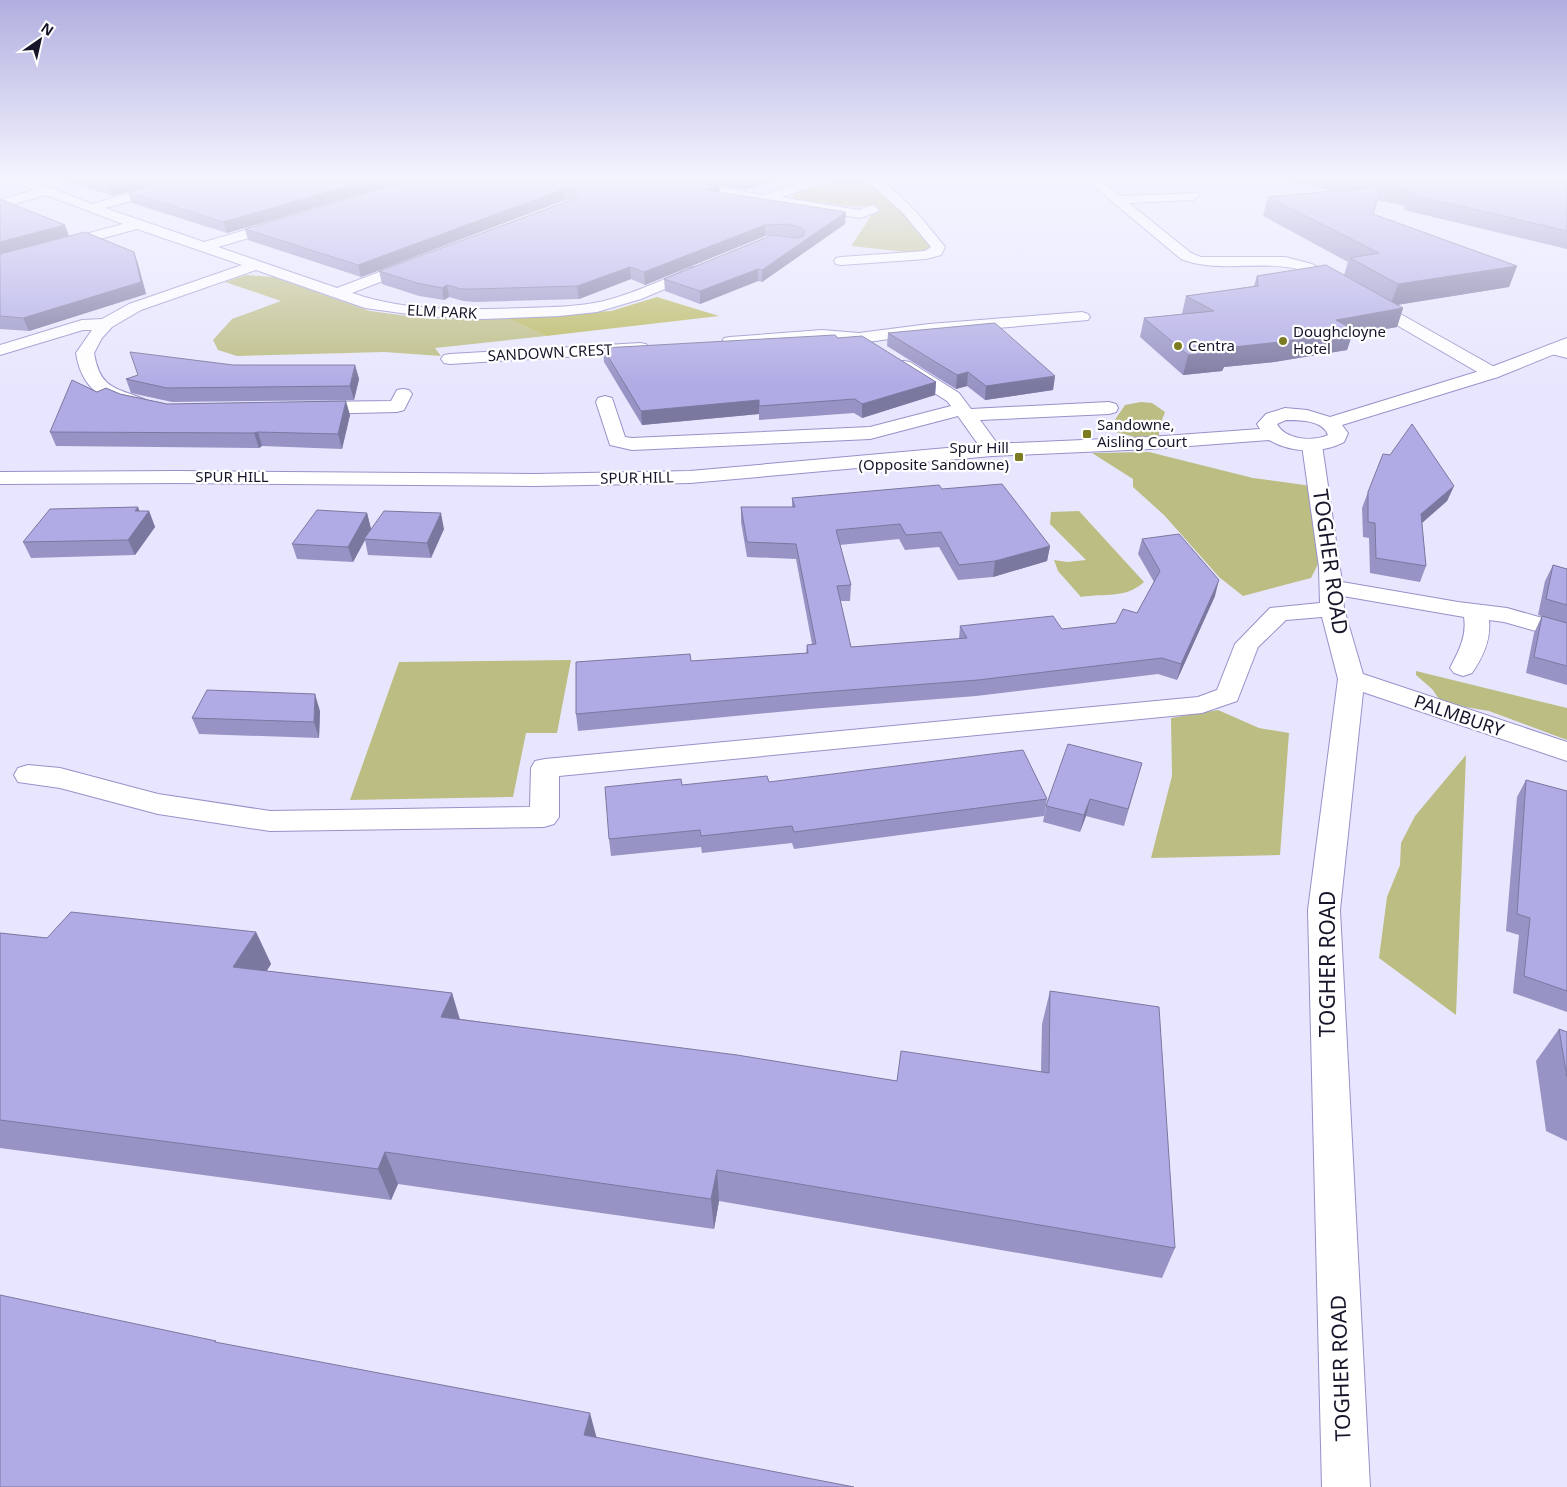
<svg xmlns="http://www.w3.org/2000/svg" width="1567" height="1487" font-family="'Noto Sans',sans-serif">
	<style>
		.green { fill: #bcbd82 }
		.forest { fill: #b9b85d }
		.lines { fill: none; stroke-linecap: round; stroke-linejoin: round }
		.minor-casing { stroke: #9791c9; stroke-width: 2 }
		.tertiary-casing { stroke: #9791c9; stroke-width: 2 }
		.minor { fill: #fff; fill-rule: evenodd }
		.tertiary { fill: #fff; fill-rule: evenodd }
		.wall { fill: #9793c4 }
		.shaded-wall { fill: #7b78a0 }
		.building { fill: #b0abe4; stroke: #7b78a0 }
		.poi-dot { fill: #7c7b22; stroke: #fff; stroke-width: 2 }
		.labels { text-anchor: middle; stroke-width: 4.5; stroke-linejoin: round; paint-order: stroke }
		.far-street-label { font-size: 15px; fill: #18152a; stroke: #fff }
		.far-poi-label { font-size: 15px; fill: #18152a; stroke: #fff; text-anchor: start }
		.street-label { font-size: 18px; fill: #18152a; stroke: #fff }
		.near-street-label { font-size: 21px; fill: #18152a; stroke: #fff }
	</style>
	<rect width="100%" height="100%" fill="#e7e6fe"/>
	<path class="green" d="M 841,178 L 864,178 L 888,193 L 932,247 L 930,250 L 915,253 L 851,246 L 877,207 L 870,205 L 855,207 L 795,199 L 791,194 Z
		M 246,275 L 273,277 L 370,311 L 431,319 L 504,317 L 546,336 L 435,348 L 441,356 L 384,352 L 237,356 L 218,350 L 213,340 L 232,319 L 281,301 L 225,282 Z
		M 1141,402 L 1152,403 L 1165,412 L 1159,428 L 1159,436 L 1135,437 L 1108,430 L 1125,405 Z
		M 1149,452 L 1253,478 L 1319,487 L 1315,511 L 1318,564 L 1311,578 L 1243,596 L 1219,577 L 1164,515 L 1133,487 L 1133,479 L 1092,453 Z
		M 1079,511 L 1144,582 C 1126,599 1104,593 1081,597 L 1058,571 L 1054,560 L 1067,562 L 1086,560 L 1050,524 L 1051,512 Z
		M 571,660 L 557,733 L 526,733 L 513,797 L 350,800 L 399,662 Z
		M 1416,671 L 1567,708 L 1567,740 L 1489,711 L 1442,703 L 1432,689 L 1416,675 Z
		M 1218,710 L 1259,728 L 1289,733 L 1280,855 L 1151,858 L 1172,776 L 1171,718 Z
		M 1466,755 L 1456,1015 L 1379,958 L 1387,897 L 1400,865 L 1401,843 L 1415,816 Z"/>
	<path class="forest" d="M 657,297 L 719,316 L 546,336 L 504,317 L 611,311 Z"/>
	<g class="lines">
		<g class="minor-casing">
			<path id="minor" d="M 8,178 L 26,178 L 92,204 L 186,178 L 208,178 L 206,181 L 105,208 L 204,242 L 277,221 L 287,221 L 289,224 L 287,227 L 218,247 L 337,288 L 411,260 L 421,260 L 423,263 L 421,266 L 352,293 C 406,312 468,310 525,308 C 551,307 578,307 604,301 C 635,293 664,279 693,267 L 703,267 L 705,270 L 703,273 L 641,299 L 597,312 L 559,316 L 482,319 L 423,316 L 365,308 L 256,270 L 141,310 L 112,327 L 102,338 L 94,353 C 100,388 113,387 144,399 L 146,403 L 144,407 L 137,409 C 102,400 82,390 76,353 L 92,330 L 83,330 L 0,355 L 0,345 L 82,320 L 102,319 L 129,304 L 242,265 L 137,229 L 0,266 L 0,257 L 123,224 L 46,195 L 0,208 L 0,200 L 34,190 Z
				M 632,178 L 664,178 L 764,195 L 813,178 L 833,178 L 831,181 L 781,197 L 859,210 L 872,205 L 879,209 L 877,212 L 860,218 L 638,182 Z
				M 864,178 L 879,178 L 894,190 L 919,215 L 945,247 L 941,255 L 926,259 L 841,265 L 836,264 L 834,261 L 836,258 L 841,257 L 925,251 L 931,247 L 902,212 Z
				M 1084,178 L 1098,178 L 1120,196 L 1198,193 L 1199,196 L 1193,200 L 1129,203 L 1191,253 L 1201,257 L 1285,257 L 1312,264 L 1498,369 L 1501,373 L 1498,377 L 1492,378 L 1486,377 L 1302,270 C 1262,259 1219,274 1181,259 Z
				M 1082,312 L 1088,314 L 1090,317 L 1088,320 L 929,334 L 859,343 L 822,340 L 730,347 L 724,346 L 722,342 L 724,338 L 730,337 L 822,330 L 859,333 L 929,324 Z
				M 640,343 L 646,344 L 649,348 L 646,352 L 450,364 L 444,363 L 441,359 L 444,355 L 450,354 Z
				M 1554,344 L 1567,348 L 1567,358 L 1548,353 L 1545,349 L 1548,345 Z
				M 904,361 L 910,362 L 959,393 L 971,409 L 1109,402 L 1116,404 L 1118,408 L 1116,412 L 1109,414 L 980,420 L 1002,450 L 999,454 L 992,456 L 985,454 L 958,416 L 870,439 L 632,450 L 610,445 L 596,402 L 598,398 L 605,396 L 612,398 L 625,437 L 632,438 L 870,427 L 951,406 L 947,401 L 898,370 L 895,366 L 898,362 Z
				M 403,389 L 409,390 L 412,394 L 404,410 L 397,412 L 312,414 L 305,412 L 303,408 L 305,404 L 312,402 L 391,401 L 397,390 Z
				M 1312,439 L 1319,441 L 1322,445 L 1342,582 L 1458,602 L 1507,608 L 1567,625 L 1567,640 L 1504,622 L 1489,620 C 1491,640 1483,657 1472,673 L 1463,676 L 1454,673 L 1450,668 C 1459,651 1467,636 1464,617 L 1343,596 L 1344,609 L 1363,674 L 1567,742 L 1567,761 L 1363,692 L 1340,910 L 1370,1487 L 1322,1487 L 1308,910 L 1338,679 L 1322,617 L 1286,620 L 1258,647 L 1237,701 L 1202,713 L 559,776 L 559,817 L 554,824 L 544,827 L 270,831 L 158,814 L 60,788 L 18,782 L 14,775 L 18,768 L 28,765 L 60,768 L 158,794 L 270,811 L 530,807 L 531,768 L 535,761 L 545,759 L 1198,697 L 1217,690 L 1235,644 L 1270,608 L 1320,603 L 1319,567 L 1302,445 L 1305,441 Z"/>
		</g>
		<g class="tertiary-casing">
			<path id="tertiary" d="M 1567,338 L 1567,349 L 1498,377 L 1342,425 L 1348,433 L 1344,442 C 1321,454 1291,453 1269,440 L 1150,449 L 992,456 L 690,483 L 534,486 L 178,483 L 0,484 L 0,472 L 178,471 L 534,474 L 690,471 L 992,444 L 1150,437 L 1260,429 L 1257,424 L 1266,414 L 1285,408 L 1307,410 L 1330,417 L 1486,369 ZM 1286,420 C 1299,420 1323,420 1328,435 C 1313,442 1285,440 1277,424 Z"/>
		</g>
		<use href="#minor" class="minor"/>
		<use href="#tertiary" class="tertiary"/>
	</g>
	<path class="wall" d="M 57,178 L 177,178 L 152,185 L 417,178 L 227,233 L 132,203 L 128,192 L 112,196 Z
		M 420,178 L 719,186 L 720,193 L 845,224 L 762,282 L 758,281 L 700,304 L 665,291 L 664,279 L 770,236 L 765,236 L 645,285 L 631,279 L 579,299 L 476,302 L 463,301 L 449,297 L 444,300 L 419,296 L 382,284 L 379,271 L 570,200 L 565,200 L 361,277 L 248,240 L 245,229 Z
		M 678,178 L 787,178 L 745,190 Z
		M 1275,178 L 1567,178 L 1567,249 L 1404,210 L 1405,206 L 1377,200 L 1373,214 L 1517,266 L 1509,287 L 1397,305 L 1403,308 L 1397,327 L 1352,335 L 1347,350 L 1274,362 L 1224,367 L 1222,371 L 1183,375 L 1140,337 L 1144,318 L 1182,314 L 1186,296 L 1254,286 L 1257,276 L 1344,275 L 1348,262 L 1263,216 L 1268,197 L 1334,191 Z
		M 0,199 L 65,225 L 69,236 L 134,252 L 138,264 L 146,294 L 29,331 L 0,329 Z
		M 888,333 L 1055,376 L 1053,390 L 985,400 L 967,386 L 956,389 L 887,346 Z
		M 838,338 L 936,382 L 935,395 L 862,418 L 854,413 L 759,420 L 759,414 L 642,425 L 604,362 L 603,348 Z
		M 233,365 L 355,365 L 359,379 L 354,400 L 172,402 L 131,393 L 126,379 Z
		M 97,392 L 120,394 L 167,404 L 350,415 L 342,449 L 262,446 L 259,448 L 56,446 L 50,432 Z
		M 1454,486 L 1447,501 L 1422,523 L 1426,566 L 1420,582 L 1370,573 L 1369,538 L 1363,537 L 1362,508 L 1368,492 Z
		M 942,489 L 1050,546 L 1047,561 L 993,577 L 958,580 L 939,547 L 905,550 L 899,539 L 840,545 L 851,585 L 850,601 L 840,601 L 851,647 L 959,639 L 960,626 L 1062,629 L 1116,623 L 1137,613 L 1154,582 L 1138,554 L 1142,539 L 1215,596 L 1177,680 L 1158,674 L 976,696 L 810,709 L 578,731 L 576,714 L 691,661 L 806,653 L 807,645 L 812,644 L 796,559 L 747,557 L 741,522 L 741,507 L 792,507 L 792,498 Z
		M 149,511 L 155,527 L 135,555 L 31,558 L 23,542 Z
		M 367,513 L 371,529 L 368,535 L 444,529 L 431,558 L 368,555 L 365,540 L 353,562 L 297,559 L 292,544 Z
		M 1553,565 L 1567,569 L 1567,685 L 1526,673 L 1534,633 L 1542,616 L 1565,623 L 1538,615 L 1545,581 Z
		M 320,711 L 319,738 L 199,734 L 192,718 Z
		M 1142,763 L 1124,826 L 1086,816 L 1080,832 L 1043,822 L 1046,806 Z
		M 1526,780 L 1567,791 L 1567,1012 L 1513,993 L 1519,935 L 1506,931 L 1517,797 Z
		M 769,782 L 1047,799 L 1044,816 L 794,849 L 792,843 L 702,853 L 701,847 L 611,856 L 609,839 L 682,785 Z
		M 256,932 L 271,964 L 266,971 L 452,993 L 460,1019 L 897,1081 L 1041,1072 L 1042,1024 L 1050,991 L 1175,1248 L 1162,1278 L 719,1201 L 714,1229 L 398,1184 L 391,1200 L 0,1148 L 0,933 L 47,938 Z
		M 1559,1029 L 1567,1032 L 1567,1141 L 1546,1131 L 1536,1061 Z"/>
	<path class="shaded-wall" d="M 135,178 L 177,178 L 112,196 L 109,185 Z
		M 377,178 L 417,178 L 227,233 L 223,222 Z
		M 762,178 L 787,178 L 745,190 L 745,183 Z
		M 719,186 L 720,197 L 705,190 Z
		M 564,189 L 565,200 L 361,277 L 358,265 Z
		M 846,212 L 845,224 L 762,282 L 762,270 Z
		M 65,225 L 69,237 L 0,255 L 0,242 Z
		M 765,225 L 765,236 L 645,285 L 644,272 Z
		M 134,252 L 138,264 L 146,294 L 29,331 L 23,318 Z
		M 1517,266 L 1509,287 L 1390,306 L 1398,284 Z
		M 630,267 L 631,279 L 579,299 L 577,286 Z
		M 758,269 L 758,281 L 700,304 L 700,291 Z
		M 447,285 L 449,297 L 444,300 L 442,288 Z
		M 1403,308 L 1397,327 L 1352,335 L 1347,350 L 1274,362 L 1224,367 L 1222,371 L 1183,375 L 1188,355 L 1223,348 L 1336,320 Z
		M 355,365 L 359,379 L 354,400 L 350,386 Z
		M 968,372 L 967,386 L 956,389 L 957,375 Z
		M 1055,376 L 1053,390 L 985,400 L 986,386 Z
		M 936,382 L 935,395 L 862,418 L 862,404 Z
		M 759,400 L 759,414 L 642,425 L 641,411 Z
		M 346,401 L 350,415 L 342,449 L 338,434 Z
		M 258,432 L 262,446 L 259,448 L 254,433 Z
		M 1454,486 L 1447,501 L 1415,529 L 1421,514 Z
		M 138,507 L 143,520 L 149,511 L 155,527 L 135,555 L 128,540 L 135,511 Z
		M 367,513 L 371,529 L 353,562 L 348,547 Z
		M 441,513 L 444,529 L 431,558 L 427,543 Z
		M 1050,546 L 1047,561 L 993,577 L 995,561 Z
		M 1219,580 L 1215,596 L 1177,680 L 1181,664 Z
		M 315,694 L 320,711 L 319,738 L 314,722 Z
		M 1090,799 L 1086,816 L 1080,832 L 1084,815 Z
		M 256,932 L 271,964 L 249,1000 L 233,967 Z
		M 452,993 L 461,1025 L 441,1017 Z
		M 385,1152 L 398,1184 L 391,1200 L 378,1169 Z
		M 717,1170 L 719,1201 L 714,1229 L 711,1199 Z
		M 590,1413 L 597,1439 L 584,1435 Z"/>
	<path class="building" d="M 87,178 L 135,178 L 109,185 Z
		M 179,178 L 377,178 L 223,222 L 128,192 Z
		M 420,178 L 671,178 L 719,186 L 705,190 L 846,212 L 762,270 L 758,269 L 700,291 L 664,279 L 772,235 L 796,238 L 803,236 L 805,231 L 802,228 L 788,224 L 765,225 L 644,272 L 630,267 L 577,286 L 474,289 L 461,289 L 447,285 L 442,288 L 417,283 L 379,271 L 574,199 L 577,195 L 574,189 L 564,189 L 358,265 L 245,229 Z
		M 718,178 L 762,178 L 745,183 Z
		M 1352,178 L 1567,178 L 1567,231 L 1409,194 L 1410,190 Z
		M 1381,187 L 1373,214 L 1517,266 L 1398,284 L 1350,258 L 1379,253 L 1268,197 Z
		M 0,199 L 65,225 L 0,242 Z
		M 85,232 L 134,252 L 141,282 L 23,318 L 0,316 L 0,254 Z
		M 1326,265 L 1403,308 L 1336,320 L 1354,330 L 1280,342 L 1223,348 L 1228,351 L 1188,355 L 1144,318 L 1214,311 L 1186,296 L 1258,286 L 1257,276 Z
		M 995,323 L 1055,376 L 986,386 L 968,372 L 957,375 L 888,333 Z
		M 835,335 L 838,338 L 862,336 L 936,382 L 862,404 L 855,399 L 759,406 L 759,400 L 641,411 L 603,348 Z
		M 130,352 L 233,365 L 355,365 L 350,386 L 167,388 L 126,379 L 138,375 Z
		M 72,380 L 97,392 L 106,388 L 120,394 L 167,404 L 346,401 L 338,434 L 258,432 L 254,433 L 50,432 Z
		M 1412,424 L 1454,486 L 1421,514 L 1426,566 L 1376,558 L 1375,523 L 1368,522 L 1368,492 L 1383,454 L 1390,455 Z
		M 1002,484 L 1050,546 L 995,561 L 959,565 L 941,532 L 906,535 L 900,524 L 836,530 L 851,585 L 837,586 L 851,647 L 967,638 L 960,626 L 1053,616 L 1062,629 L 1116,623 L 1123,609 L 1137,613 L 1160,571 L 1142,539 L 1179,534 L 1219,580 L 1181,664 L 1162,658 L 978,680 L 810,693 L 576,714 L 576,662 L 690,654 L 691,661 L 808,653 L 807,645 L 816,644 L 796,544 L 747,542 L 741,507 L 795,507 L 792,498 L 939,485 L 942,489 Z
		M 138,507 L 135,511 L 149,511 L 128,540 L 23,542 L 50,509 Z
		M 317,510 L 367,513 L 348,547 L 292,544 Z
		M 384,511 L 441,513 L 427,543 L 364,539 Z
		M 1553,565 L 1567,569 L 1567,605 L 1546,599 Z
		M 1542,616 L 1567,623 L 1567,666 L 1534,657 Z
		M 207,690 L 315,694 L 314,722 L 192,718 Z
		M 1068,744 L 1142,763 L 1128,809 L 1090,799 L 1084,815 L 1046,806 Z
		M 1023,750 L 1047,799 L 794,832 L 792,826 L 701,836 L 700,830 L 609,839 L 605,787 L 681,779 L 682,785 L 767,776 L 769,782 Z
		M 1526,780 L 1567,791 L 1567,991 L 1524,976 L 1530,918 L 1517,914 Z
		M 71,912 L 256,932 L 233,967 L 452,993 L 441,1017 L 737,1055 L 897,1081 L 901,1051 L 1049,1073 L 1050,991 L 1159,1007 L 1175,1248 L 717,1170 L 711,1199 L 385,1152 L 378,1169 L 0,1120 L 0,933 L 47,938 Z
		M 1559,1029 L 1567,1032 L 1567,1077 Z
		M 0,1295 L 216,1341 L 215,1342 L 590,1413 L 584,1435 L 854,1487 L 0,1487 Z"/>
	<linearGradient id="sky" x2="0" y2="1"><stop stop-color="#b1afdf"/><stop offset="0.46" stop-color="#f4f4ff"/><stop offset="1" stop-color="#f4f4ff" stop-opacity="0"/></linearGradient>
	<rect width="1567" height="387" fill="url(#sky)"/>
	<g class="poi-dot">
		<circle cx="1283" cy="341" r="5"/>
		<circle cx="1178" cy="346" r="5"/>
		<rect x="1082" y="429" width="10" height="10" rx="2.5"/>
		<rect x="1014" y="452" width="10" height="10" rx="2.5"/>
	</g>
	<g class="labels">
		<g class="far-street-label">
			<text transform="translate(442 312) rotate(3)" y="5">ELM PARK</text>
			<text transform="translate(550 353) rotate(-3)" y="5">SANDOWN CREST</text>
			<text x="232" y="482">SPUR HILL</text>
			<text transform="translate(637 478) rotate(-1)" y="5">SPUR HILL</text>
		</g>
		<g class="far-poi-label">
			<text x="1293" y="337">Doughcloyne<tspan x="1293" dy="17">Hotel</tspan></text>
			<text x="1188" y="351">Centra</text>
			<text x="1097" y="430">Sandowne,<tspan x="1097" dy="17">Aisling Court</tspan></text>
			<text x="1009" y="453" text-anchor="end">Spur Hill<tspan x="1009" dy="17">(Opposite Sandowne)</tspan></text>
		</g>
		<g class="street-label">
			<text transform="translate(1459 716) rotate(19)" y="6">PALMBURY</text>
		</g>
		<g class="near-street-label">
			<text transform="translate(1330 562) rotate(82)" y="7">TOGHER ROAD</text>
			<text transform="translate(1328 964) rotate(-90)" y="7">TOGHER ROAD</text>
			<text transform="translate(1341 1368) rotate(-92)" y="7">TOGHER ROAD</text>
		</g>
	</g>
	<g transform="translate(40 40) rotate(34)" stroke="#ffffff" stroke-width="4" paint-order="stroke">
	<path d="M0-4L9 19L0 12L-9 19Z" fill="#18152a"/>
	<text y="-8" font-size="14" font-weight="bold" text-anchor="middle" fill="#18152a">N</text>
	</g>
</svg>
